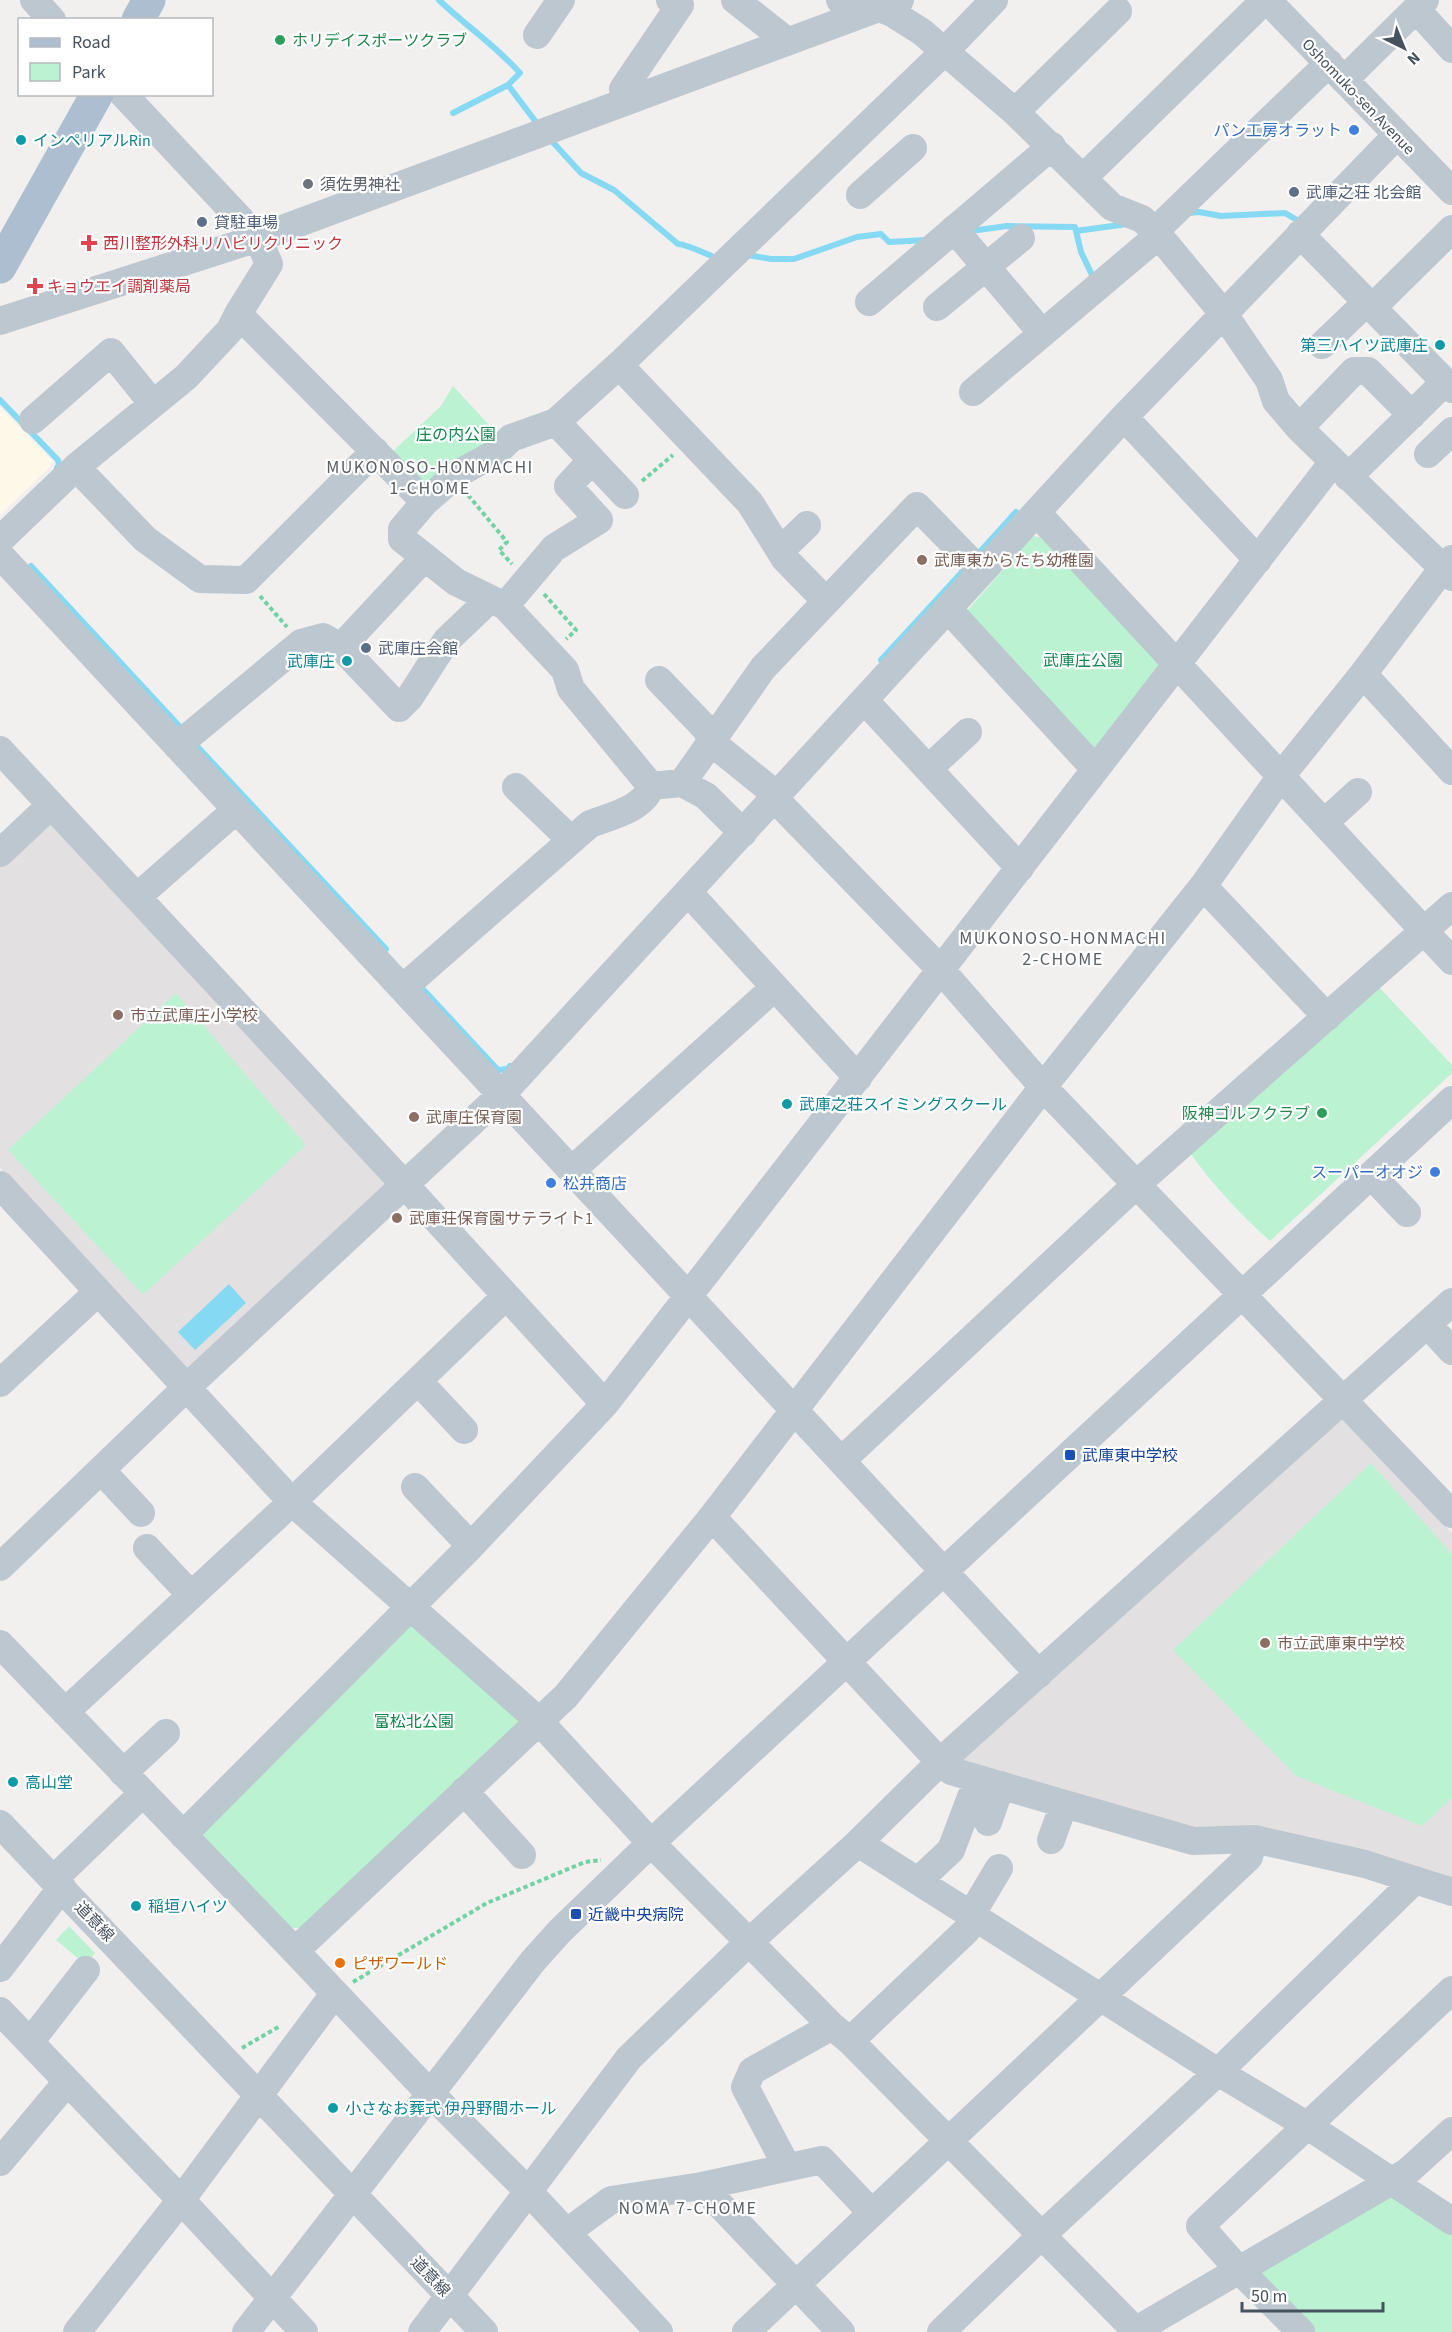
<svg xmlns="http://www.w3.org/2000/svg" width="1452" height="2332" font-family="'Source Sans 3','Noto Sans JP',sans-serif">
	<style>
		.commercial { fill: #fdf8e8 }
		.education { fill: #e3e0e1 }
		.green { fill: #bbf2d2 }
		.water { fill: #85d9f2 }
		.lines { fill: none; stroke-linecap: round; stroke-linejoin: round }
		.stream { stroke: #85d9f2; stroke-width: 6 }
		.path { stroke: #71d3a4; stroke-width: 4; stroke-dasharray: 4.5 3; stroke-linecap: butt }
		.minor { stroke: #bcc7cf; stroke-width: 28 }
		.major { stroke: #adbed0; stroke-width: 33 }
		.leisure-dot { fill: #2e9e5b; stroke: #fff; stroke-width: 2 }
		.shop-dot { fill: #3f7fe0; stroke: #fff; stroke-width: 2 }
		.culture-dot { fill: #0f9aa8; stroke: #fff; stroke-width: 2 }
		.worship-dot { fill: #6b7280; stroke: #fff; stroke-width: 2 }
		.service-dot { fill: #5c6f8a; stroke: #fff; stroke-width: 2 }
		.health-dot { fill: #e0444e; stroke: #fff; stroke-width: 2 }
		.education-dot { fill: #8d6e63; stroke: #fff; stroke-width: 2 }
		.transit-dot { fill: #1a4fb4; stroke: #fff; stroke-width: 2 }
		.food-dot { fill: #e8710a; stroke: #fff; stroke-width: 2 }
		.labels { text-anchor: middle; stroke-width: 4.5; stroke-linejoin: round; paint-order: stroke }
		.leisure-label { font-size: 16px; fill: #27864d; stroke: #fff; text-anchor: start }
		.street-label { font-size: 16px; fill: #46525e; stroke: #fff }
		.shop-label { font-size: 16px; fill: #366cbe; stroke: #fff; text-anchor: end }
		.culture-label { font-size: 16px; fill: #0d838f; stroke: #fff; text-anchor: start }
		.worship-label { font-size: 16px; fill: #5b616d; stroke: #fff; text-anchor: start }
		.service-label { font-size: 16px; fill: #4e5e75; stroke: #fff; text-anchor: start }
		.health-label { font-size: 16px; fill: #be3a42; stroke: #fff; text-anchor: start }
		.park-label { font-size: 16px; fill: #11864e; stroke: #fff }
		.education-label { font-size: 16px; fill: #785e54; stroke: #fff; text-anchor: start }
		.transit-label { font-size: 16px; fill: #164399; stroke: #fff; text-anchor: start }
		.food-label { font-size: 16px; fill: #c56008; stroke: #fff; text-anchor: start }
		.neighbourhood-label { font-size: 18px; letter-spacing: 1.5px; fill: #5b6065; stroke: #fff }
	</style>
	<rect width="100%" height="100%" fill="#f2efef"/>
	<path class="commercial" d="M 0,407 L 52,460 L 52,465 L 0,515 Z"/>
	<path class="education" d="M 56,818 L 385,1179 L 386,1189 L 188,1371 L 0,1168 L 0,861 Z
		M 1338,1415 L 1452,1533 L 1452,1878 L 1196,1837 L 959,1766 L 956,1754 Z"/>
	<path class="green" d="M 453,386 L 501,438 L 426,490 L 388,456 L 441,406 Z
		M 1033,536 L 1045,538 L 1161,658 L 1161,671 L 1097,752 L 966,612 Z
		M 1379,987 L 1452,1065 L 1452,1073 L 1270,1241 C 1240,1214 1214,1186 1190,1153 Z
		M 176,993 L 306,1145 L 143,1295 L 8,1150 Z
		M 1371,1463 L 1452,1554 L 1452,1798 L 1422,1826 L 1296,1776 L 1173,1650 Z
		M 416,1622 L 520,1714 L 519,1727 L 303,1928 L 286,1928 L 200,1842 L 200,1828 L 405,1623 Z
		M 69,1926 L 95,1953 L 86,1965 L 56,1940 Z
		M 1391,2193 L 1452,2228 L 1452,2332 L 1311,2332 L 1257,2279 L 1258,2267 Z"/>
	<path class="water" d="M 229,1284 L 246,1303 L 195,1350 L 178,1332 Z"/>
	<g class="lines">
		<path class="stream" d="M 439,0 C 465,25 495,45 520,73 L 508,85 L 539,126
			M 453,113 L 508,85
			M 549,138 L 581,173 L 614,190 L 678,244 C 686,244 709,255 718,259
			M 1187,213 L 1199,212 L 1221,216 L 1285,213 L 1302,223
			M 971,231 L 1007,226 L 1075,227 L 1081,252 L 1094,279
			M 1076,231 L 1127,224
			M 747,255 L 771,259 L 794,259 L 857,237 L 881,234 L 889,242 L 926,240
			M 0,400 L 58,460 L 59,465 L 57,468
			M 978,554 L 1016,512
			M 31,566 L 182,729
			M 881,660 L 963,571
			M 194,743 L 386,949
			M 420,986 L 498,1070 L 508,1069 L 510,1066"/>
		<path class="path" d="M 642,481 L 673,455
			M 468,495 L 507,542 L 499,550 L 512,564
			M 544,594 L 576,630 L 566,639
			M 260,596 L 287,627
			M 353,1982 L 487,1903 L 585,1862 L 601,1860
			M 242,2048 L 280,2026"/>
		<path class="minor" d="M 34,0 L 52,20
			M 735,0 L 787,41
			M 840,0 L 879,8 L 892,13 L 922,32 L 1015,112 L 1112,207 L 1142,219 L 1155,231 L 1223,313 L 1269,380 L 1276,401 L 1299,428 L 1452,577
			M 1267,0 L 1452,191
			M 1416,9 L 1452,49
			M 537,35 L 561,0
			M 1344,80 L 1425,0
			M 123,94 L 258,238 L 269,264 L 238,314 L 425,502 L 402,529 L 402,539 L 456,582 L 505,606 L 565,670 L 571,689 L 651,786 L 682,783 L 706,796 L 743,833
			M 628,99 L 623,89 L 680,5 L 670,0
			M 1015,112 L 1118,11
			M 1083,178 L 1265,0
			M 860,195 L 913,148
			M 954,229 L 1042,333
			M 1155,231 L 1329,63
			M 1300,234 L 1452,389
			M 869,302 L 1052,146
			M 937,307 L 1021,238
			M 1372,308 L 1452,229
			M 0,321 L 258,238 L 900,0
			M 1322,345 L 1367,302
			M 619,365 L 750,503 L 785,559 L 826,601
			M 973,392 L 1159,235
			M 1124,417 L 1258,560
			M 33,420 L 111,352 L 153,404
			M 1299,428 L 1354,371 L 1368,371 L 1412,415
			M 1428,454 L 1452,431
			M 592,460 L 625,495
			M 76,467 L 145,539 L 200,579 L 246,580 L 375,451
			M 1348,477 L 1445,382
			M 425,502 L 457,474 L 496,453 L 511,438 L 556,422 L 619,365 L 944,52 L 994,0
			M 1037,513 L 1452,961
			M 0,540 L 76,467 L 186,377 L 230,330 L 238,314
			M 780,551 L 807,525
			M 0,555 L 1039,1674
			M 505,606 L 554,548 L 599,520 L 568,486 L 592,460 L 556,422
			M 948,609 L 1095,769
			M 341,647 L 425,557
			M 1363,674 L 1452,771
			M 659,680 L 707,730 L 711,742 L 778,796
			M 865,701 L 1020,868
			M 177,746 L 301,643 L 323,637 L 341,647 L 399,708 L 410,697 L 446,641 L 490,599
			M 0,750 L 404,1184 L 605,1404
			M 928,769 L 968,732
			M 682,783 L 763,668 L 917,506 L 981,572
			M 516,787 L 571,840
			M 775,799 L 941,970 L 1043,1087 L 1452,1514
			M 1325,822 L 1358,792
			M 0,853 L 51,805
			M 1203,886 L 1327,1017
			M 688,892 L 858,1078
			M 137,897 L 236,810
			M 403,988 L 590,824 C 611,816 644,809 651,786
			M 572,1170 L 775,987
			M 1371,1175 L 1407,1213
			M 0,1185 L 292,1502 L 539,1721 L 651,1843 L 832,2026 L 850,2041 L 1137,2332
			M 1428,1325 L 1452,1351
			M 418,1381 L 464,1430
			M 0,1383 L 98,1292
			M 841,1461 L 1138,1183 L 1452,906
			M 101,1470 L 141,1513
			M 415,1487 L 471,1546
			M 712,1517 L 940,1762 L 951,1771 L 1193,1841 L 1254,1839 L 1365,1864 L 1452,1892
			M 147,1548 L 191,1595
			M 0,1567 L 186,1388 L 502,1094 L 1124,417 L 1397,135
			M 0,1644 L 295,1951 L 420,2083 L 527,2190 L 659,2332
			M 65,1712 L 292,1502 L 506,1296
			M 123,1773 L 166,1733
			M 464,1791 L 522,1855
			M 988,1822 L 1001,1785
			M 0,1824 L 484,2332
			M 183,1835 L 471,1546 L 605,1404 L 1333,462
			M 1051,1840 L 1064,1804
			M 858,1843 L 1218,2072 L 1308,2126 L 1452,2221
			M 54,1879 L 143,1793
			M 918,1881 L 951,1850 L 971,1797
			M 295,1951 L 566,1696 L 712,1517 L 1043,1087 L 1203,886 L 1281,776 L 1363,674 L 1443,568 L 1452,559
			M 0,1968 L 62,1887
			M 0,2011 L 181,2200 L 304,2332
			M 850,2041 L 967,1930 L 971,1915 L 999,1868
			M 30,2042 L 86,1970
			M 0,2162 L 67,2082
			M 787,2167 L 745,2087 L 752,2071 L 832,2026
			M 702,2186 L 841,2332
			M 567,2232 L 611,2200 L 702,2186 L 822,2160 L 871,2212
			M 77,2332 L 181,2200 L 334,1994
			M 246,2332 L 533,1961 L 560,1931 L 651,1843 L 1452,1100
			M 422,2332 L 629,2058 L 749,1942 L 858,1843 L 940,1762 L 1452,1302
			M 746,2332 L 1249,1857 L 1254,1839
			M 941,2332 L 1042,2235 L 1218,2072 L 1415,1880
			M 1133,2332 L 1407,2172 L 1452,2131
			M 1301,2332 L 1238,2269 L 1200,2226 L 1452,1990"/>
		<path class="major" d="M 138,20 L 149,0
			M 0,267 L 97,94"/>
	</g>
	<g class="leisure-dot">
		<circle cx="280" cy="40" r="6"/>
		<circle cx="1322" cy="1113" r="6"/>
	</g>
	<g class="shop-dot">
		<circle cx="1354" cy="130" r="6"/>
		<circle cx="1435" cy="1172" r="6"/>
		<circle cx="551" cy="1183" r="6"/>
	</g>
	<g class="culture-dot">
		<circle cx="21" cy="140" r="6"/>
		<circle cx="1440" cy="345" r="6"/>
		<circle cx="347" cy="661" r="6"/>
		<circle cx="787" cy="1104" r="6"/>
		<circle cx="13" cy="1782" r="6"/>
		<circle cx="136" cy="1906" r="6"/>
		<circle cx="333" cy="2108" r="6"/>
	</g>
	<circle class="worship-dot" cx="308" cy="184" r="6"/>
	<g class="service-dot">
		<circle cx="1294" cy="192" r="6"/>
		<circle cx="202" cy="222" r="6"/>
		<circle cx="366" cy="648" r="6"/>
	</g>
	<g class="health-dot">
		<path d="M86 234h6v6h6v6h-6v6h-6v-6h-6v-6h6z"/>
		<path d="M32 277h6v6h6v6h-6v6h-6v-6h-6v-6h6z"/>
	</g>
	<g class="education-dot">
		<circle cx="922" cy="560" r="6"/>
		<circle cx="118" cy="1015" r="6"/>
		<circle cx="414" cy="1117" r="6"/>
		<circle cx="397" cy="1218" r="6"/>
		<circle cx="1265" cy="1643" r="6"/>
	</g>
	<g class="transit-dot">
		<rect x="1064" y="1449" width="12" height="12" rx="3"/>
		<rect x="570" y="1908" width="12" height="12" rx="3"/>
	</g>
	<circle class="food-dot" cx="340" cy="1963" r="6"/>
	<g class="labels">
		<g class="leisure-label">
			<text x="292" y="46">ホリデイスポーツクラブ</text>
			<text x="1310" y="1119" text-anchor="end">阪神ゴルフクラブ</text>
		</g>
		<g class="street-label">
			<text transform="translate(1359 96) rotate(46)" y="6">Oshomuko-sen Avenue</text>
			<text transform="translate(95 1921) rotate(46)" y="6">道意線</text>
			<text transform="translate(431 2276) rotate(46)" y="6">道意線</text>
		</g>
		<g class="shop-label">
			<text x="1342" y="136">パン工房オラット</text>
			<text x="1423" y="1178">スーパーオオジ</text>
			<text x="563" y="1189" text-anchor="start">松井商店</text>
		</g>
		<g class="culture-label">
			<text x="33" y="146">インペリアルRin</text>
			<text x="1428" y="351" text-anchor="end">第三ハイツ武庫庄</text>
			<text x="335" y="667" text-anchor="end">武庫庄</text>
			<text x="799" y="1110">武庫之荘スイミングスクール</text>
			<text x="25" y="1788">高山堂</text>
			<text x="148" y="1912">稲垣ハイツ</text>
			<text x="345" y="2114">小さなお葬式 伊丹野間ホール</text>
		</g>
		<g class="worship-label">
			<text x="320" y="190">須佐男神社</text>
		</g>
		<g class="service-label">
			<text x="1306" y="198">武庫之荘 北会館</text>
			<text x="214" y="228">貸駐車場</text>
			<text x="378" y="654">武庫庄会館</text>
		</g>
		<g class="health-label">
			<text x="103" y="249">西川整形外科リハビリクリニック</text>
			<text x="47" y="292">キョウエイ調剤薬局</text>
		</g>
		<g class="park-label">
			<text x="456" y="440">庄の内公園</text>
			<text x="1083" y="666">武庫庄公園</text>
			<text x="414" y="1727">富松北公園</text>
		</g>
		<g class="education-label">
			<text x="934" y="566">武庫東からたち幼稚園</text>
			<text x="130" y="1021">市立武庫庄小学校</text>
			<text x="426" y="1123">武庫庄保育園</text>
			<text x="409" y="1224">武庫荘保育園サテライト1</text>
			<text x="1277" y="1649">市立武庫東中学校</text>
		</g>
		<g class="transit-label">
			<text x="1082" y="1461">武庫東中学校</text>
			<text x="588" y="1920">近畿中央病院</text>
		</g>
		<g class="food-label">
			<text x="352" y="1969">ピザワールド</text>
		</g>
		<g class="neighbourhood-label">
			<text x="430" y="473">MUKONOSO-HONMACHI<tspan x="430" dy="21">1-CHOME</tspan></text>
			<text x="1063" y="944">MUKONOSO-HONMACHI<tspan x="1063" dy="21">2-CHOME</tspan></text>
			<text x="688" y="2214">NOMA 7-CHOME</text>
		</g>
	</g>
	<rect x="18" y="18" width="195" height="78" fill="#ffffff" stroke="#b5babf" stroke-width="1.5"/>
	<rect x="30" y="38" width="30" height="9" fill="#adbed0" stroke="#b5babf" stroke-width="1.5"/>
	<text x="72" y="48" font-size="18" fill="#46525e">Road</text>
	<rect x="30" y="63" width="30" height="18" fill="#bbf2d2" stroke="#b5babf" stroke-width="1.5"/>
	<text x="72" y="78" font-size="18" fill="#46525e">Park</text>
	<g transform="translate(1404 48) rotate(137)" stroke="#ffffff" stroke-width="4.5" paint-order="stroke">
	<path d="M0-4.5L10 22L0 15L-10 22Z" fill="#46525e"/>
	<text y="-9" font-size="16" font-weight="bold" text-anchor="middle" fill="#46525e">N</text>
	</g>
	<path d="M1242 2302v9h141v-9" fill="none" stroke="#46525e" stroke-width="3"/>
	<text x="1251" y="2302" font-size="18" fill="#46525e" stroke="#ffffff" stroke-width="4.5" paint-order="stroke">50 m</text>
</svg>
